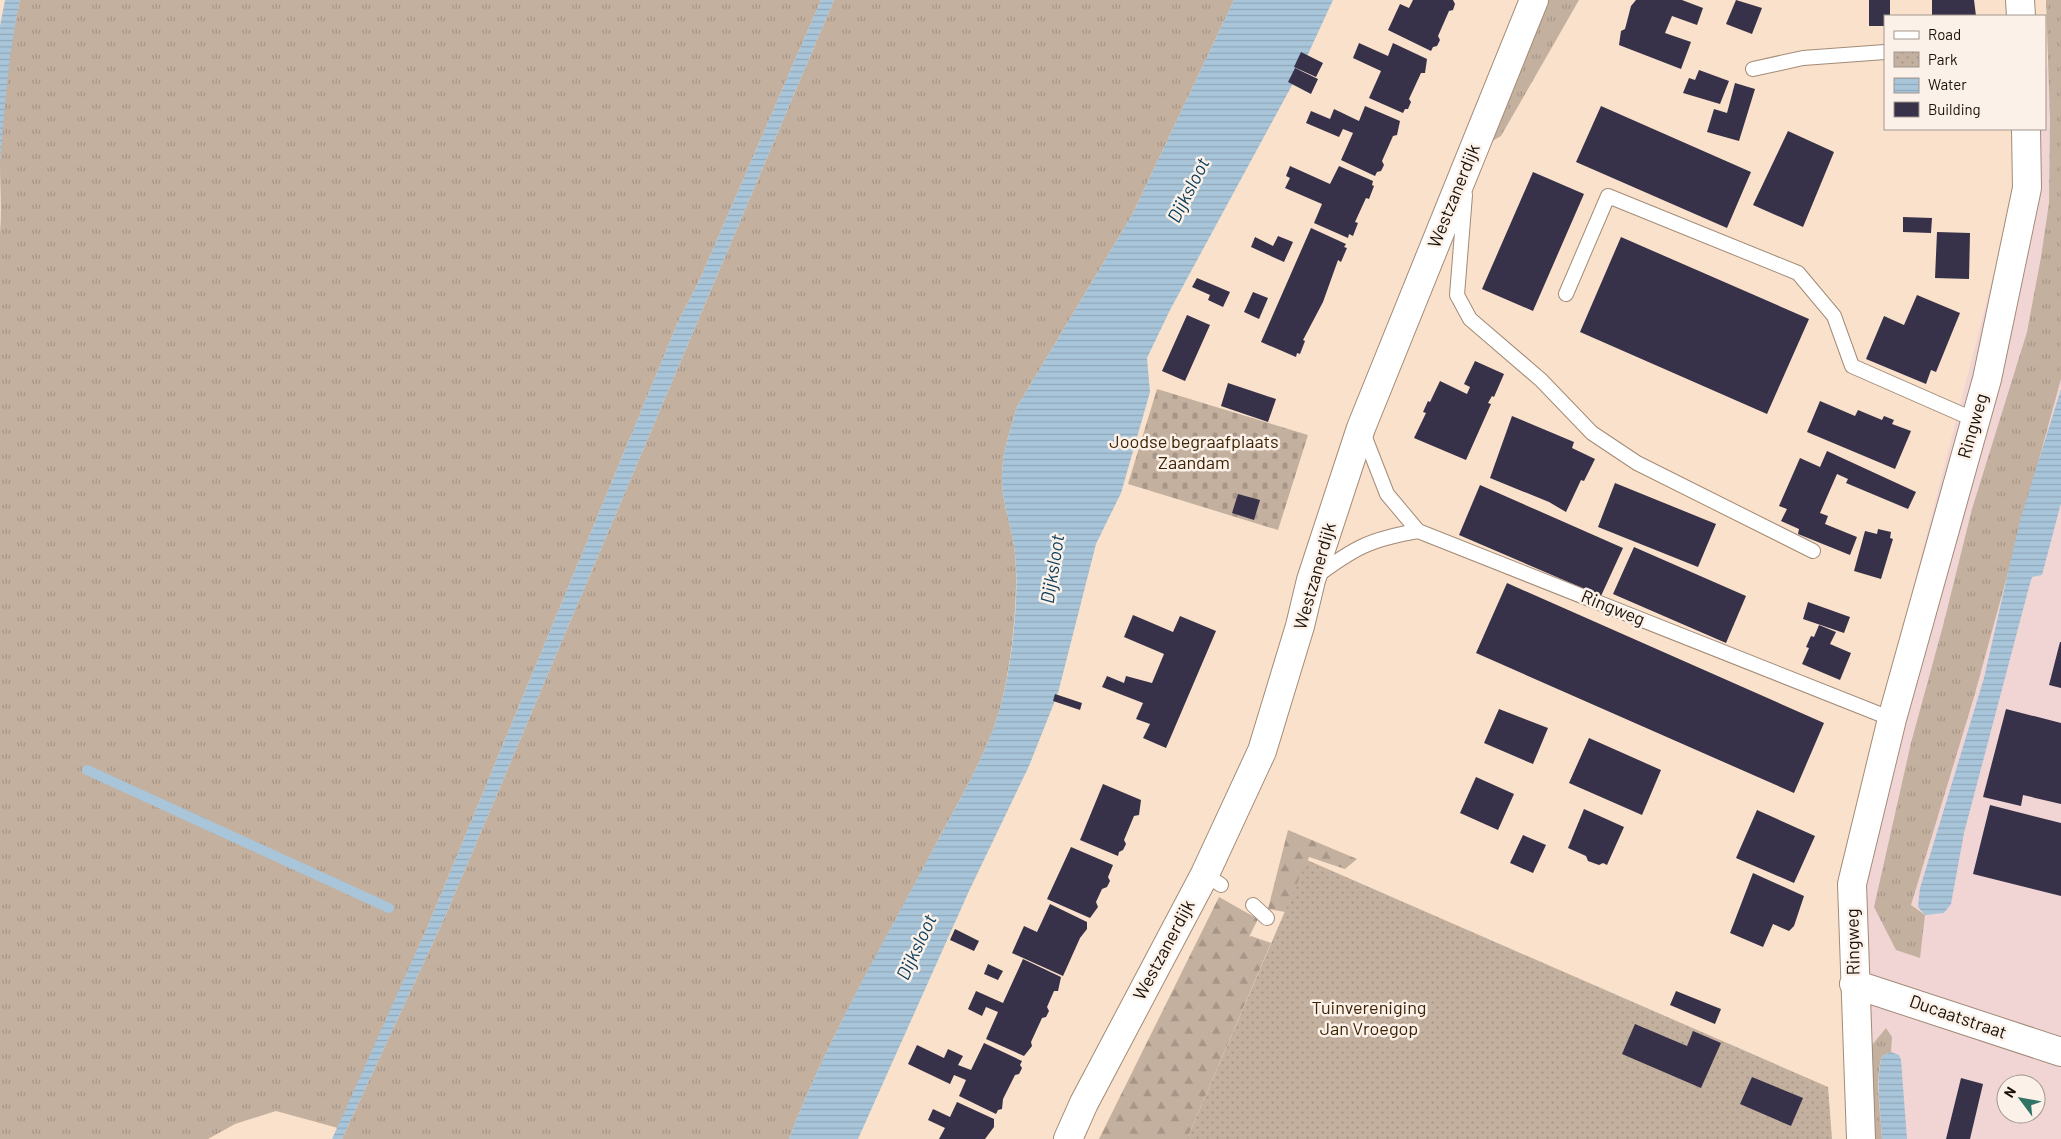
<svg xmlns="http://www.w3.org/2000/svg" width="2061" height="1139" font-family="Barlow,sans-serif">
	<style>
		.industrial { fill: #f0d5d4; fill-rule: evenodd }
		.grass { fill: url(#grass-tufts) }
		.forest { fill: url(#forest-firs) }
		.cemetery { fill: url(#cemetery-stones) }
		.park { fill: url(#park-dots) }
		.water { fill: url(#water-rules) }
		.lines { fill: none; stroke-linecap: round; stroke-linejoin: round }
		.stream { stroke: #a8c5da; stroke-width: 10 }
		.building { fill: #373249 }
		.service-casing { stroke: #a28b77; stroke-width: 16 }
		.minor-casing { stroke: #a28b77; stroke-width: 30 }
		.tertiary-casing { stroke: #a28b77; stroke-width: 30 }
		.service { stroke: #fff; stroke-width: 14 }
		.minor { stroke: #fff; stroke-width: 28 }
		.tertiary { stroke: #fff; stroke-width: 28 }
		.labels { text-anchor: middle; stroke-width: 5; stroke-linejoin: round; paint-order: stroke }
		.street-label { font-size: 18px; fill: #191109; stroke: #fbf1e8 }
		.park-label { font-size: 18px; fill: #3e2305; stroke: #fbf1e8 }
		.water-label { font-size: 19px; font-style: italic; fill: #093e5c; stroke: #fbf1e8 }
	</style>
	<defs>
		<pattern id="grass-tufts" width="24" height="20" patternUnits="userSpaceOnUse" patternTransform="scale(1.25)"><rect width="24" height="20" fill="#c3b09f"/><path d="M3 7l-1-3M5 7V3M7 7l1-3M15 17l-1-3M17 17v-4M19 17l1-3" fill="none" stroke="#a79688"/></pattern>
		<pattern id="forest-firs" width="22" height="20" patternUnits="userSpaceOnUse" patternTransform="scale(1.25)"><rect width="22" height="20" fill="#c3b09f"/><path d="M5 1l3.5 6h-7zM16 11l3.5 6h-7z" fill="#a79688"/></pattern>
		<pattern id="cemetery-stones" width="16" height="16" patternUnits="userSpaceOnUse" patternTransform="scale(1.25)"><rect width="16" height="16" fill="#c3b09f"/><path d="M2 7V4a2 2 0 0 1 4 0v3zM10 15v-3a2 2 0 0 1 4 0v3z" fill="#a79688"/></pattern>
		<pattern id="park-dots" width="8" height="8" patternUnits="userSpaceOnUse" patternTransform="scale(1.25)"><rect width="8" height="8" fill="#c3b09f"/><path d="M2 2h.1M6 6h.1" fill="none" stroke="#a79688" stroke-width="1.8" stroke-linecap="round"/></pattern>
		<pattern id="water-rules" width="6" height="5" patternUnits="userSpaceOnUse" patternTransform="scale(1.25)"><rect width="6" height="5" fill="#a8c5da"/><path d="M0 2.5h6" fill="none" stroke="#90a8ba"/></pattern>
	</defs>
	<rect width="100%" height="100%" fill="#fae1cb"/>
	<path class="industrial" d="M 2061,12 L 2061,1139 L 1856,1139 L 1838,880 L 2031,129 L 2045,129 L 2045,75 ZM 2006,1084 L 2036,1084 L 2036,1114 L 2006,1114 Z"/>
	<path class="grass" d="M 20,0 L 821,0 L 700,279 L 678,322 L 427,928 L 338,1128 L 276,1111 L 235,1124 L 208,1139 L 0,1139 L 0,233 C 2,210 0,187 0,164 C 1,109 8,53 20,0 Z
		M 834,0 L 1234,0 L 1132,215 L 1017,407 C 1010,430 1001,456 1002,480 C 1002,505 1013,529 1015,554 C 1019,597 1011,677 997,718 C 983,761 958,802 937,842 C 886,940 828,1036 789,1139 L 342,1139 L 444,919 Z
		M 1548,0 L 1579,0 L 1501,136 L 1487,144 Z
		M 2046,0 L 2061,0 L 2061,379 L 1974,697 L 1911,905 L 1925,915 L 1920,958 L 1896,950 L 1874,907 L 1911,743 L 1944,622 L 1972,509 L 2027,332 L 2041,257 L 2049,203 L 2050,119 Z
		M 1886,1028 L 1892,1037 L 1891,1052 L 1882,1056 C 1874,1081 1881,1113 1882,1139 L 1870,1139 L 1869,1056 L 1872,1045 Z"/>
	<path class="forest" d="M 1288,830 L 1357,859 L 1345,869 L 1309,857 L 1291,913 L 1268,909 Z
		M 1219,897 L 1258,919 L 1249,937 L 1251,936 L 1271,943 L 1187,1139 L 1099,1139 Z"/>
	<path class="cemetery" d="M 1157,389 L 1308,435 L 1278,530 L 1128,484 Z"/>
	<path class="park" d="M 1307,860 L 1828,1087 L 1832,1139 L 1187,1139 Z"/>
	<path class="water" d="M 5,0 L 20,0 C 8,54 5,108 0,162 L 0,26 Z
		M 821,0 L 834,0 L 444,919 L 342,1139 L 332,1139 L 427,928 L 678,322 L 700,279 Z
		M 1234,0 L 1333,0 L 1303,65 L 1170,310 L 1147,358 L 1150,392 L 1121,493 L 1096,544 L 1058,693 L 1029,766 L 969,891 L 858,1139 L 789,1139 C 828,1036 886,939 937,842 C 958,802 983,761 997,718 C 1011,677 1020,597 1015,554 C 1013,529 1002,505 1002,480 C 1001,456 1010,430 1017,407 L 1132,215 Z
		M 2061,389 L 2061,503 L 2042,575 L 2032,577 L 2029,587 L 1964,833 L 1951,904 L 1944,913 L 1925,915 L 1918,907 L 1920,888 L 1984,678 L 2020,520 Z
		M 1891,1052 L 1899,1055 L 1901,1060 L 1907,1139 L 1882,1139 C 1881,1112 1875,1082 1882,1056 Z"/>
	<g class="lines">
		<path class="stream" d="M 87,770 L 389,908"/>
	</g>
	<path class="building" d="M 1413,0 L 1453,0 L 1455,4 L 1453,10 L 1449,11 L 1438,36 L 1440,40 L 1437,46 L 1433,47 L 1431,51 L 1388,30 L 1400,4 L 1409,8 Z
		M 1636,0 L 1682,0 L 1703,8 L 1697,25 L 1672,16 L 1665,33 L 1691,42 L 1681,69 L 1619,45 L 1621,31 L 1625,29 L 1631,6 Z
		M 1736,0 L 1762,8 L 1752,34 L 1726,24 Z
		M 1869,0 L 1890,0 L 1890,16 L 1885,16 L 1885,26 L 1869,26 Z
		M 1932,0 L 1974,0 L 1976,16 L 1932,16 Z
		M 1359,43 L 1388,56 L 1393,43 L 1427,59 L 1425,73 L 1421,73 L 1409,99 L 1411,102 L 1408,109 L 1405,109 L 1403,113 L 1369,98 L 1381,71 L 1353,58 Z
		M 1301,52 L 1323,63 L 1316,77 L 1294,67 Z
		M 1295,68 L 1318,79 L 1311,94 L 1288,82 Z
		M 1699,70 L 1729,81 L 1720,104 L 1683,93 L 1689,78 L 1695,80 Z
		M 1735,83 L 1755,89 L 1739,141 L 1707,132 L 1714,109 L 1727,113 Z
		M 1365,106 L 1400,121 L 1397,135 L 1393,136 L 1382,161 L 1384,165 L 1381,171 L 1377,172 L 1375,176 L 1341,160 L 1353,133 L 1343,129 L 1339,137 L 1306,123 L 1311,111 L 1330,119 L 1334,109 L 1359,121 Z
		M 1601,106 L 1751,172 L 1727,228 L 1576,162 Z
		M 1788,131 L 1834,152 L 1803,227 L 1753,205 Z
		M 1290,166 L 1330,184 L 1339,166 L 1373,181 L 1372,185 L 1374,186 L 1369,199 L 1366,198 L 1355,222 L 1358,223 L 1353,236 L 1349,234 L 1348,238 L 1314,223 L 1322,204 L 1285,188 L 1290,178 L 1286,176 Z
		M 1533,172 L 1584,194 L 1533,311 L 1482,289 Z
		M 1903,217 L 1932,218 L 1931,233 L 1903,232 Z
		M 1311,228 L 1346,244 L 1344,247 L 1347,248 L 1341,262 L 1338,260 L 1323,302 L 1303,340 L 1305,341 L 1300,354 L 1297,353 L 1296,357 L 1261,342 Z
		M 1937,232 L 1970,233 L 1969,279 L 1935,278 Z
		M 1278,236 L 1293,242 L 1284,262 L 1251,247 L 1255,237 L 1273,246 Z
		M 1621,237 L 1809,319 L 1767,414 L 1580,332 Z
		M 1197,278 L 1230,292 L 1223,307 L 1208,300 L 1210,295 L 1192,287 Z
		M 1253,292 L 1268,298 L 1259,319 L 1244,312 Z
		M 1917,295 L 1960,313 L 1936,372 L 1931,370 L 1926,384 L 1866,359 L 1884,316 L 1904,325 Z
		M 1187,315 L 1210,325 L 1185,381 L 1162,371 Z
		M 1475,361 L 1504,374 L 1494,397 L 1492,396 L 1488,403 L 1491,404 L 1466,460 L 1414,438 L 1426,413 L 1423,412 L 1428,401 L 1430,402 L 1440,381 L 1467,394 L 1470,387 L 1464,384 Z
		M 1228,383 L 1276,399 L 1268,422 L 1221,406 Z
		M 1820,401 L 1855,416 L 1858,410 L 1882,420 L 1884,416 L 1894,420 L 1892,424 L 1911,431 L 1895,469 L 1807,432 Z
		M 1512,416 L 1574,442 L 1572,448 L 1595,459 L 1584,481 L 1581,480 L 1566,512 L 1549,502 L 1490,478 Z
		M 1827,451 L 1916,492 L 1908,509 L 1846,483 L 1848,479 L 1837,474 L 1820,513 L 1828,516 L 1825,524 L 1857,537 L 1850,555 L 1798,534 L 1799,529 L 1781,521 L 1787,509 L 1779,506 L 1800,458 L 1820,467 Z
		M 1615,483 L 1716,524 L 1698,567 L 1598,527 Z
		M 1480,485 L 1623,548 L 1601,596 L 1459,535 Z
		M 1238,494 L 1260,500 L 1254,520 L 1232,513 Z
		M 1878,529 L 1891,532 L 1890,538 L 1893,539 L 1881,579 L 1854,571 L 1865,531 L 1877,534 Z
		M 1634,547 L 1746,596 L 1726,643 L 1613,594 Z
		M 1507,583 L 1824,723 L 1794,793 L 1476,653 Z
		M 1808,602 L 1850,617 L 1844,633 L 1803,619 Z
		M 1133,615 L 1173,632 L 1180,616 L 1216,631 L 1166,748 L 1143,738 L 1150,724 L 1136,719 L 1143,703 L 1102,687 L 1107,676 L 1124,683 L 1126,676 L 1152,683 L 1164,654 L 1124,637 Z
		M 1819,625 L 1836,632 L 1830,644 L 1851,653 L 1840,680 L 1802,664 L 1809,648 L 1806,647 L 1811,636 L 1814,637 Z
		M 2060,642 L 2061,642 L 2061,688 L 2049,685 Z
		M 1055,694 L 1082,703 L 1080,710 L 1053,701 Z
		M 1499,709 L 1548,728 L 1533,764 L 1484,743 Z
		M 2006,709 L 2061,723 L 2061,804 L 2023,795 L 2021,806 L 1983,797 Z
		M 1589,738 L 1661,770 L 1642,815 L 1569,783 Z
		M 1476,777 L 1514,794 L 1498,830 L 1460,813 Z
		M 1103,784 L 1141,800 L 1139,815 L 1134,816 L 1124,840 L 1126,844 L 1123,850 L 1119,852 L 1118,856 L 1080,840 Z
		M 1990,805 L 2061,823 L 2061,896 L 1973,874 Z
		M 1584,809 L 1624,827 L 1607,865 L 1603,863 L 1599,865 L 1588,861 L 1586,856 L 1568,848 Z
		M 1757,810 L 1815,836 L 1794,883 L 1736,858 Z
		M 1523,835 L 1546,845 L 1533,873 L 1510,863 Z
		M 1071,847 L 1113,865 L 1108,877 L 1110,881 L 1107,887 L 1102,889 L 1096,902 L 1098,907 L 1090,918 L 1047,899 Z
		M 1753,873 L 1804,896 L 1794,926 L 1789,931 L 1773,924 L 1763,947 L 1730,933 Z
		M 1050,904 L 1087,922 L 1087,929 L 1080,938 L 1063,976 L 1012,953 L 1024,926 L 1037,932 Z
		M 955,929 L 979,941 L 974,951 L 950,940 Z
		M 1023,959 L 1061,977 L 1058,991 L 1054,991 L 1047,1007 L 1049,1011 L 1046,1017 L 1042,1018 L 1031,1042 L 1032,1046 L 1024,1056 L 986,1039 L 998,1012 L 986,1007 L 982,1016 L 968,1009 L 976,991 L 1003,1003 Z
		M 988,964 L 1003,971 L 998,980 L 984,974 Z
		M 1676,991 L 1721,1009 L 1715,1024 L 1670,1005 Z
		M 1635,1024 L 1687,1046 L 1693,1031 L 1721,1043 L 1701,1088 L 1622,1054 Z
		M 984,1043 L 1022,1061 L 1020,1065 L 1022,1068 L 1019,1074 L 1015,1075 L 1003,1099 L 1002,1109 L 998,1110 L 996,1114 L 959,1096 L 966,1080 L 954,1075 L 950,1084 L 908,1064 L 917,1045 L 944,1058 L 948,1049 L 963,1056 L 958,1065 L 971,1070 Z
		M 1752,1077 L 1803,1098 L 1791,1126 L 1740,1104 Z
		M 1961,1078 L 1983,1084 L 1970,1139 L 1946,1139 Z
		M 957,1102 L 994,1119 L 994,1127 L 985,1139 L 939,1139 L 945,1128 L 928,1120 L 933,1109 L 950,1117 Z"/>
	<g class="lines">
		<g class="service-casing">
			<path id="service" d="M 1753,69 L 1803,58 L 1885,52
				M 1465,195 L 1457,295 L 1470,319 L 1541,380 L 1592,433 L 1637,463 L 1813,551
				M 1566,294 L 1608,196 L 1798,273 L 1834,316 L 1852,366 L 1975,420
				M 1362,430 L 1387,494 L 1418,531
				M 1315,577 C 1354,548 1370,539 1418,531 L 1892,719
				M 1205,874 L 1221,885
				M 1253,905 L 1267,918"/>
		</g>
		<g class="minor-casing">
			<path id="minor" d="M 2020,0 L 2021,16
				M 1854,984 L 2061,1052
				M 1861,1139 L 1852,884 L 1892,719 L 1987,379 L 2027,188 L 2026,129"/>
		</g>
		<g class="tertiary-casing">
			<path id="tertiary" d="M 1068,1139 L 1084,1103 L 1205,874 L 1262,751 L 1300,626 L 1311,580 L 1361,428 L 1534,0"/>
		</g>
		<use href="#service" class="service"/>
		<use href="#minor" class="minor"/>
		<use href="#tertiary" class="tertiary"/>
	</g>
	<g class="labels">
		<g class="street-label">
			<text transform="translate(1454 196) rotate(-68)" y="6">Westzanerdijk</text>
			<text transform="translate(1973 426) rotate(-74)" y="6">Ringweg</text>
			<text transform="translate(1315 576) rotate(-74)" y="6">Westzanerdijk</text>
			<text transform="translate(1613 608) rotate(22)" y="6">Ringweg</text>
			<text transform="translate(1853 942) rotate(-91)" y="6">Ringweg</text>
			<text transform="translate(1164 950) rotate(-62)" y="6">Westzanerdijk</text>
			<text transform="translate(1958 1017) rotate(19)" y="6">Ducaatstraat</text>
		</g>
		<g class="park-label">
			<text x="1194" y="448">Joodse begraafplaats<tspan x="1194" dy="21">Zaandam</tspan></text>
			<text x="1369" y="1014">Tuinvereniging<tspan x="1369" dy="21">Jan Vroegop</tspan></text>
		</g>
		<g class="water-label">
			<text transform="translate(1188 190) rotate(-63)" y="7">Dijksloot</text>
			<text transform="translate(1052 569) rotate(-81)" y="7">Dijksloot</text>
			<text transform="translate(916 947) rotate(-65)" y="7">Dijksloot</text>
		</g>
	</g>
	<rect x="1884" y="15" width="162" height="115" fill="#fbf1e8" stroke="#a1978f"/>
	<rect x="1894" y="31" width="25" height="8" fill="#ffffff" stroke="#a1978f"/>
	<text x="1928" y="40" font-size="15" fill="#191109">Road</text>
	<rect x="1894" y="52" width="25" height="15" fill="url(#park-dots)" stroke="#a1978f"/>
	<text x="1928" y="65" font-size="15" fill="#191109">Park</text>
	<rect x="1894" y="78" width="25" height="15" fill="url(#water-rules)" stroke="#a1978f"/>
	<text x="1928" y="90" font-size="15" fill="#191109">Water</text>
	<rect x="1894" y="102" width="25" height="15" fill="#373249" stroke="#a1978f"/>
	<text x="1928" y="115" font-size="15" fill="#191109">Building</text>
	<g transform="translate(2021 1099) rotate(302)"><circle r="24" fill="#fbf1e8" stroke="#a1978f"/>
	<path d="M0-4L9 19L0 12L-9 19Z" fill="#307467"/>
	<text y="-8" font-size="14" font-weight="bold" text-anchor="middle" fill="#191109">N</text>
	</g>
</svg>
